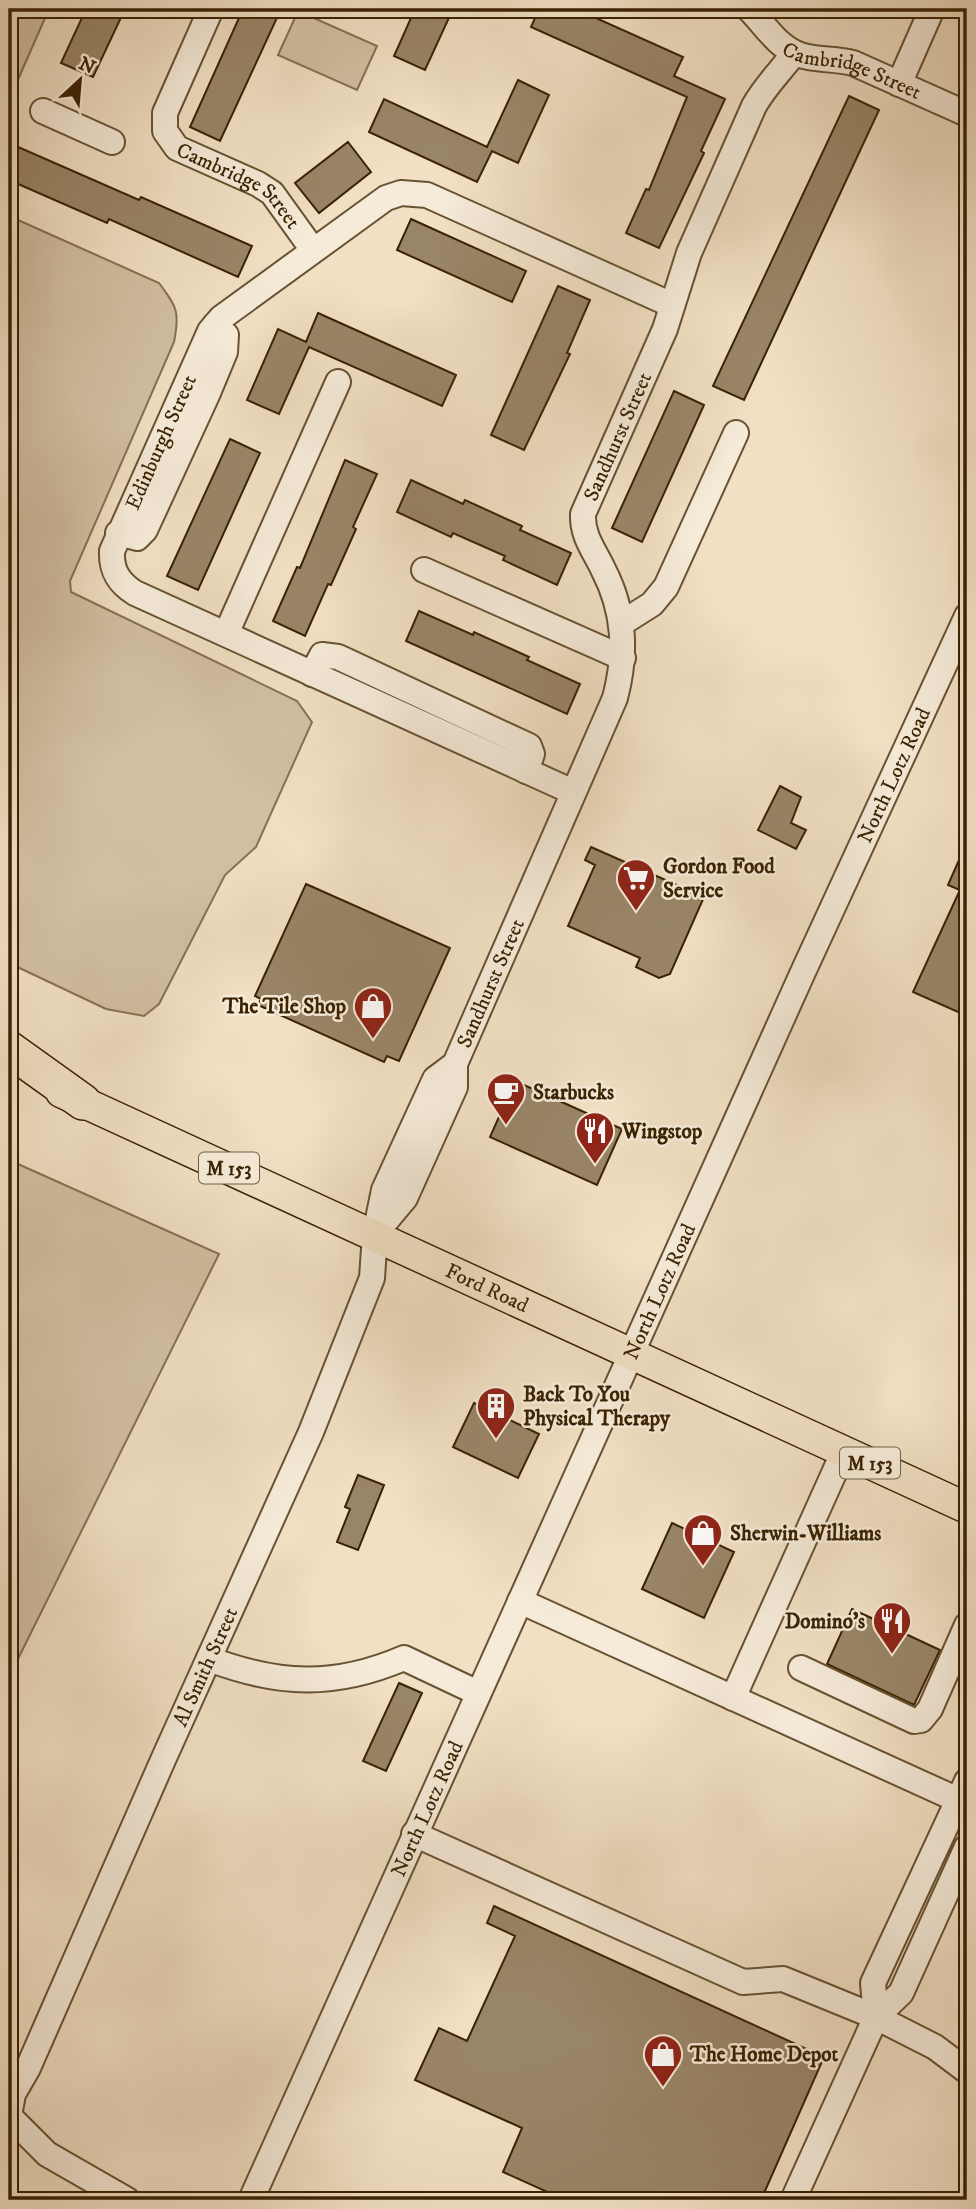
<svg xmlns="http://www.w3.org/2000/svg" width="976" height="2209" font-family="'IM FELL DW Pica',serif">
	<style>
		.green { fill: #d2c0a3; stroke: #867152; stroke-width: 2 }
		.building { fill: #998567; stroke: #3a2202; stroke-width: 2 }
		.lines { fill: none; stroke-linecap: round; stroke-linejoin: round }
		.minor-casing { stroke: #685232; stroke-width: 28 }
		.major-casing { stroke: #3a2202; stroke-width: 33 }
		.highway-casing { stroke: #3a2202; stroke-width: 38 }
		.minor { stroke: #f6ebd9; stroke-width: 24 }
		.major { stroke: #f1e0c4; stroke-width: 30 }
		.highway { stroke: #f1e0c4; stroke-width: 35 }
		.labels { text-anchor: middle; stroke-width: 5; stroke-linejoin: round; paint-order: stroke }
		.shield { fill: #f6ebd9; stroke: #725e42; stroke-width: 2 }
		.shield-label { font-size: 19px; font-weight: bold; fill: #3a2202 }
		.street-label { font-size: 21px; fill: #3a2202; stroke: #f6ebd9 }
		.poi-label { font-size: 21px; font-weight: bold; fill: #3a2202; stroke: #f6ebd9; text-anchor: start }
	</style>
	<rect width="100%" height="100%" fill="#f1e0c4"/>
	<filter id="stains"><feTurbulence type="fractalNoise" baseFrequency=".00286" numOctaves="4"/><feColorMatrix values="0 0 0 0 .2 0 0 0 0 .09 0 0 0 0 .02 0 0 0 .5 -.17"/></filter>
	<radialGradient id="worn" r=".72"><stop offset=".6" stop-color="#630" stop-opacity="0"/><stop offset="1" stop-color="#630" stop-opacity=".3"/></radialGradient>
	<path class="green" d="M 9,9 L 49,9 L 9,100 Z
		M 298,11 L 377,46 L 357,90 L 278,55 Z
		M 9,216 L 159,283 C 177,307 180,312 174,342 L 70,581 L 71,592 L 297,701 L 312,722 L 256,847 L 225,875 L 159,1004 L 144,1016 L 106,1009 L 9,963 Z
		M 9,1160 L 219,1254 L 9,1677 Z"/>
	<path class="building" d="M 86,9 L 125,9 L 93,77 L 61,63 Z
		M 243,9 L 281,9 L 220,141 L 190,127 Z
		M 415,9 L 453,9 L 425,70 L 394,56 Z
		M 539,9 L 576,9 L 683,57 L 674,76 L 725,99 L 701,151 L 704,153 L 659,248 L 626,233 L 646,189 L 649,190 L 687,97 L 531,27 Z
		M 518,80 L 549,95 L 518,163 L 492,151 L 477,182 L 369,132 L 384,99 L 487,147 Z
		M 849,96 L 879,110 L 744,400 L 713,386 Z
		M 348,142 L 371,172 L 319,213 L 295,183 Z
		M 9,143 L 139,200 L 141,197 L 252,246 L 238,277 L 109,219 L 107,223 L 9,180 Z
		M 411,219 L 526,271 L 512,302 L 397,250 Z
		M 558,286 L 590,300 L 567,353 L 570,354 L 524,450 L 491,435 Z
		M 318,313 L 456,375 L 442,406 L 309,347 L 279,414 L 247,400 L 278,329 L 306,342 Z
		M 674,391 L 704,405 L 642,542 L 612,528 Z
		M 230,439 L 260,453 L 198,590 L 167,576 Z
		M 345,460 L 377,474 L 353,527 L 356,529 L 331,585 L 328,584 L 305,636 L 273,621 L 297,567 L 300,568 Z
		M 411,480 L 463,504 L 465,500 L 522,526 L 520,530 L 571,553 L 557,585 L 503,560 L 505,556 L 453,533 L 451,537 L 397,512 Z
		M 419,611 L 473,635 L 474,632 L 529,657 L 527,660 L 580,684 L 567,714 L 406,641 Z
		M 780,786 L 801,797 L 791,823 L 806,830 L 796,849 L 758,830 Z
		M 967,842 L 967,1016 L 913,992 L 960,890 L 948,885 Z
		M 591,847 L 704,897 L 670,974 L 659,978 L 636,967 L 640,958 L 568,926 L 595,865 L 585,860 Z
		M 306,884 L 450,948 L 399,1061 L 387,1056 L 384,1062 L 258,1005 L 261,999 L 255,996 Z
		M 515,1081 L 622,1129 L 597,1185 L 490,1137 Z
		M 474,1403 L 539,1434 L 518,1478 L 453,1447 Z
		M 358,1475 L 384,1485 L 358,1550 L 337,1542 L 350,1509 L 345,1507 Z
		M 672,1523 L 734,1552 L 704,1618 L 642,1589 Z
		M 852,1609 L 940,1650 L 914,1705 L 827,1664 Z
		M 399,1683 L 422,1693 L 386,1771 L 363,1761 Z
		M 494,1906 L 824,2057 L 761,2200 L 565,2200 L 503,2172 L 522,2128 L 415,2080 L 439,2028 L 467,2041 L 515,1936 L 487,1923 Z"/>
	<g class="lines">
		<g class="minor-casing">
			<g id="minor">
				<path id="s1" d="M 211,9 L 165,113 L 165,131 L 177,148 L 258,184 L 272,193 L 313,250"/>
				<path id="s2" d="M 749,9 C 767,27 780,52 808,57 C 823,60 838,59 853,63 L 967,114"/>
				<path d="M 899,84 L 932,9"/>
				<path d="M 43,111 L 112,142"/>
				<path d="M 118,533 L 137,538 L 145,530 L 208,393 L 225,352 L 226,335 L 215,325"/>
				<path d="M 424,570 L 623,658"/>
				<path d="M 622,623 L 652,604 L 666,587 L 736,433"/>
				<path d="M 226,634 L 338,382"/>
				<path d="M 312,674 L 322,655 L 338,657 L 529,746 L 532,754 L 526,771"/>
				<path id="s3" d="M 573,792 L 135,593 C 119,583 111,571 112,551 L 210,331 L 221,318 L 386,198 L 401,193 L 427,195 L 672,305"/>
				<path id="s4" d="M 455,1064 L 435,1079 L 384,1190 L 375,1234 L 405,1198 L 455,1087 L 455,1064 L 615,698 C 627,653 625,611 603,569 C 594,550 582,536 583,514 L 665,329 L 689,253 L 754,106 C 765,86 781,71 794,53"/>
				<path d="M 520,1601 L 967,1804"/>
				<path d="M 209,1659 C 278,1685 334,1688 404,1658 L 478,1693"/>
				<path d="M 801,1668 L 914,1721 L 921,1720 L 930,1709 L 967,1625"/>
				<path d="M 733,1698 L 844,1451"/>
				<path d="M 967,1781 L 873,1983 L 876,2017 L 901,1993 L 967,1847"/>
				<path d="M 414,1834 L 743,1982 L 783,1979 L 876,2017 L 935,2047 L 967,2071"/>
				<path id="s5" d="M 127,2200 L 47,2154 L 9,2116 L 13,2094 L 28,2068 L 163,1760 L 311,1432 L 372,1278 L 375,1234"/>
				<path id="s6" d="M 251,2200 L 803,972 L 967,616"/>
				<path d="M 793,2200 L 876,2017"/>
			</g>
		</g>
		<g class="major-casing">
			<g id="major">
				<path id="s7" d="M 61,1092 L 967,1508"/>
			</g>
		</g>
		<g class="highway-casing">
			<path id="highway" d="M 9,1049 L 83,1102"/>
		</g>
		<use href="#minor" class="minor"/>
		<use href="#major" class="major"/>
		<use href="#highway" class="highway"/>
	</g>
	<defs>
		<g id="supermarket-pin" transform="scale(2.0125)"><path d="M0 17L-7.5 6A9.5 9.5 0 1 1 7.5 6Z" fill="#8f2418" stroke="#f6ebd9"/><path d="M-6-5.5h2.5l.6 2H6L4.5 2H-2.5L-4.4-4H-6ZM-1.5 3.2a1.3 1.3 0 1 0 .1 0ZM3 3.2a1.3 1.3 0 1 0 .1 0Z" fill="#fff"/></g>
		<g id="shop-pin" transform="scale(2.0125)"><path d="M0 17L-7.5 6A9.5 9.5 0 1 1 7.5 6Z" fill="#8f2418" stroke="#f6ebd9"/><path d="M-5-2.5h2.3a2.7 3.5 0 0 1 5.4 0H5L5.5 6h-11ZM-1.5-2.5h3a1.5 2.3 0 0 0-3 0Z" fill="#fff"/></g>
		<g id="cafe-pin" transform="scale(2.0125)"><path d="M0 17L-7.5 6A9.5 9.5 0 1 1 7.5 6Z" fill="#8f2418" stroke="#f6ebd9"/><path d="M-5.5-4.5H6V0H3Q3 3.5 0 3.5H-2.5Q-5.5 3.5-5.5 0ZM3-3.2v2h1.7v-2ZM-6 4.5H4V6H-6Z" fill="#fff"/></g>
		<g id="restaurant-pin" transform="scale(2.0125)"><path d="M0 17L-7.5 6A9.5 9.5 0 1 1 7.5 6Z" fill="#8f2418" stroke="#f6ebd9"/><path d="M-5-6h1v4h1v-4h1v4h1v-4h1v5L-1.5 .5V6h-2V.5L-5-1ZM5-6V6H3V1.5H1.5Q1.5-4 5-6Z" fill="#fff"/></g>
		<g id="building-pin" transform="scale(2.0125)"><path d="M0 17L-7.5 6A9.5 9.5 0 1 1 7.5 6Z" fill="#8f2418" stroke="#f6ebd9"/><path d="M-4-6H4V6H1V3H-1V6H-4ZM-2.5-4.3h1.7v1.8h-1.7ZM.8-4.3h1.7v1.8H.8ZM-2.5-1h1.7V.8h-1.7ZM.8-1h1.7V.8H.8Z" fill="#fff"/></g>
	</defs>
	<g fill-rule="evenodd">
		<use href="#supermarket-pin" x="636" y="878"/>
		<use href="#shop-pin" x="373" y="1006"/>
		<use href="#cafe-pin" x="506" y="1092"/>
		<use href="#restaurant-pin" x="595" y="1131"/>
		<use href="#building-pin" x="496" y="1406"/>
		<use href="#shop-pin" x="703" y="1533"/>
		<use href="#restaurant-pin" x="892" y="1621"/>
		<use href="#shop-pin" x="663" y="2054"/>
	</g>
	<g class="labels">
		<g class="shield">
			<rect x="199" y="1152.5" width="60" height="31" rx="5"/>
			<rect x="840" y="1447.5" width="60" height="31" rx="5"/>
		</g>
		<g class="shield-label">
			<text x="229" y="1175">M 153</text>
			<text x="870" y="1470">M 153</text>
		</g>
		<g class="street-label">
			<text dy="7" stroke="none"><textPath href="#s2" startOffset="124">Cambridge Street</textPath></text>
			<text dy="7" stroke="none"><textPath href="#s1" startOffset="226">Cambridge Street</textPath></text>
			<text dy="7" stroke="none"><textPath href="#s4" startOffset="1060">Sandhurst Street</textPath></text>
			<text dy="7" stroke="none"><textPath href="#s3" startOffset="651">Edinburgh Street</textPath></text>
			<text dy="7" stroke="none"><textPath href="#s6" startOffset="1563">North Lotz Road</textPath></text>
			<text dy="7" stroke="none"><textPath href="#s4" startOffset="472">Sandhurst Street</textPath></text>
			<text dy="7" stroke="none"><textPath href="#s7" startOffset="469">Ford Road</textPath></text>
			<text dy="7" stroke="none"><textPath href="#s6" startOffset="996">North Lotz Road</textPath></text>
			<text dy="7" stroke="none"><textPath href="#s5" startOffset="637">Al Smith Street</textPath></text>
			<text dy="7" stroke="none"><textPath href="#s6" startOffset="429">North Lotz Road</textPath></text>
		</g>
		<g class="poi-label">
			<text x="663" y="873">Gordon Food<tspan x="663" dy="24">Service</tspan></text>
			<text x="346" y="1013" text-anchor="end">The Tile Shop</text>
			<text x="533" y="1099">Starbucks</text>
			<text x="622" y="1138">Wingstop</text>
			<text x="523" y="1401">Back To You<tspan x="523" dy="24">Physical Therapy</tspan></text>
			<text x="730" y="1540">Sherwin-Williams</text>
			<text x="865" y="1628" text-anchor="end">Domino's</text>
			<text x="690" y="2061">The Home Depot</text>
		</g>
	</g>
	<rect width="976" height="2209" fill="none" stroke="#f1e0c4" stroke-width="35"/>
	<rect x="10" y="10" width="955" height="2188" fill="none" stroke="#3a2202" stroke-width="3.5"/>
	<rect x="18" y="18" width="941" height="2174" fill="none" stroke="#3a2202" stroke-width="2"/>
	<g transform="translate(80 80) rotate(26)" stroke="#f6ebd9" stroke-width="5" paint-order="stroke">
	<path d="M0-5L12 26L0 18L-12 26Z" fill="#3a2202"/>
	<text y="-10" font-size="19" font-weight="bold" text-anchor="middle" fill="#3a2202">N</text>
	</g>
	<rect width="100%" height="100%" filter="url(#stains)"/>
	<rect width="100%" height="100%" fill="url(#worn)"/>
</svg>
